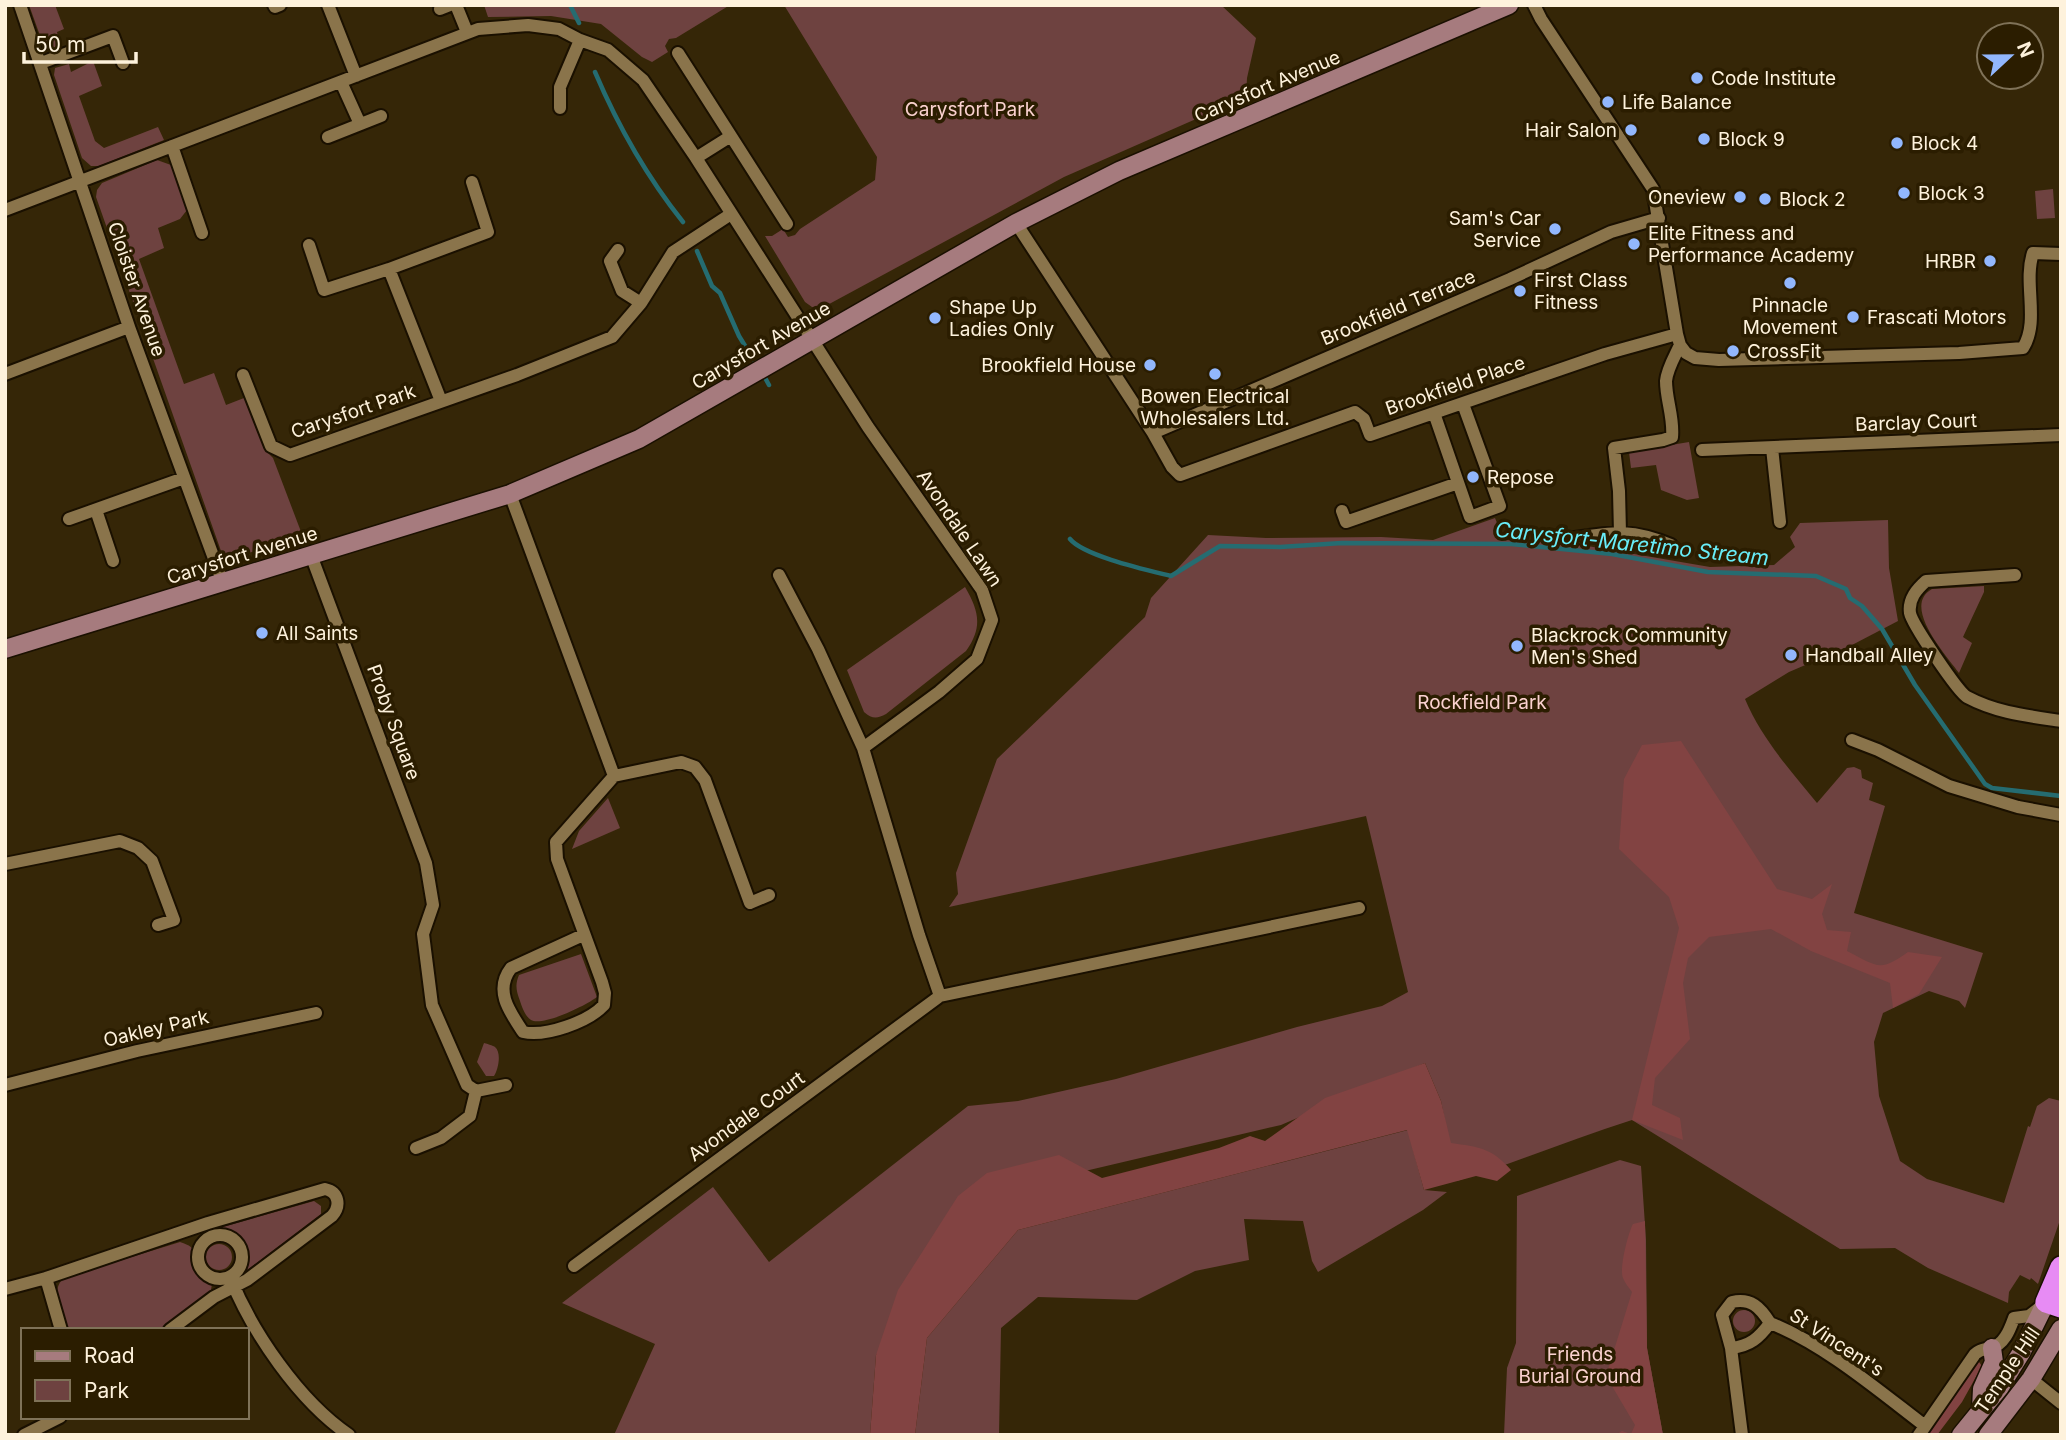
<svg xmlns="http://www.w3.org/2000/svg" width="2066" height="1440" font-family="Inter,sans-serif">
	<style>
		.green { fill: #6e4240 }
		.forest { fill: #824342 }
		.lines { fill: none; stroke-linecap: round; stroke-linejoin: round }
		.stream { stroke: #256c71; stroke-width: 4.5 }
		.street-casing { stroke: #1a1000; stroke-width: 16 }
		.secondary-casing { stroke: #1a1000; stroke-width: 21 }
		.highway-casing { stroke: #1a1000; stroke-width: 24 }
		.street { stroke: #8a744b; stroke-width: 12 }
		.secondary { stroke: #a67b7e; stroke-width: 18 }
		.highway { stroke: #e78bf4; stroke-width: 21 }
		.poi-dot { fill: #92b7fd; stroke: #2b1d00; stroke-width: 2.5 }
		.labels { text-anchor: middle; stroke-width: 7; stroke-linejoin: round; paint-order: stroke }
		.poi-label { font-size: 19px; fill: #fef2dc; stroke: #2b1d00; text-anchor: start }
		.street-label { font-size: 19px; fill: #fef2dc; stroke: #2b1d00 }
		.park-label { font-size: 19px; fill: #fad1cf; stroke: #2b1d00 }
		.water-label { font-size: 21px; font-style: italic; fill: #68edf8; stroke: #2b1d00 }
	</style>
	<rect width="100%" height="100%" fill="#352607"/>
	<path class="green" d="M 29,5 L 55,5 L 64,29 L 57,32 L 60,45 L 49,49 L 43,44 Z
		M 484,5 L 730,5 L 676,38 L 669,39 L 665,46 L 668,52 L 652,62 L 642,57 L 601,24 L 551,16 L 488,17 Z
		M 784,5 L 1221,5 L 1256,38 L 1247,78 L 1246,97 L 1064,177 L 820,309 L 812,307 L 805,302 L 765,236 L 772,236 L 783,229 L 788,237 L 795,235 L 800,229 L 875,180 L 877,157 Z
		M 93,61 L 102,86 L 79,96 L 95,141 L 104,148 L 158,127 L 164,140 L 99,166 L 91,166 L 82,158 L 54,75 L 55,68 L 69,64 L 71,72 Z
		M 157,160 L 171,165 L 187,210 L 180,219 L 158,228 L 164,248 L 139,259 L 184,384 L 214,373 L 226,405 L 244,398 L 265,450 L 273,458 L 303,537 L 231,558 L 221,551 L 96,197 L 97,190 L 102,183 Z
		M 2053,189 L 2055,218 L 2037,219 L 2035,191 Z
		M 1689,442 L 1699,498 L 1687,500 L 1661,490 L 1656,465 L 1631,468 L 1629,452 Z
		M 1495,518 L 1504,540 L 1570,543 L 1710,567 L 1774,565 L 1795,547 L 1790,537 L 1800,523 L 1888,520 L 1889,568 L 1898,621 L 1852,645 L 1789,672 L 1745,699 C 1762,739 1790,770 1817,803 L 1847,768 L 1854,767 L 1861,770 L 1862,778 L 1873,783 L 1869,800 L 1885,806 L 1854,913 L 1983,953 L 1965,1008 L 1959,1001 L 1929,991 L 1883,1013 L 1874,1042 L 1879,1096 L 1900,1161 L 1927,1179 L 2004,1203 L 2028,1126 L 2030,1127 L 2037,1106 L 2049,1098 L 2061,1101 L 2061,1217 L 2038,1284 L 2031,1278 L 2030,1280 L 2020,1275 L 2009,1292 L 2008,1303 L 1928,1268 L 1895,1248 L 1840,1249 L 1632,1120 C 1573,1139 1516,1162 1457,1181 L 1441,1101 L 1425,1063 L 1281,1125 L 1000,1191 L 876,1355 L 870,1435 L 614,1435 L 655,1344 L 562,1303 L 713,1187 L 769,1262 L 968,1106 L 1018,1101 L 1116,1079 L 1297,1027 L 1382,1006 L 1408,992 L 1366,816 L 949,907 L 958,894 L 956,873 L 997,759 L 1145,617 L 1151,598 L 1208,535 L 1266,538 L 1381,537 L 1433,540 Z
		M 1984,586 L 1984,592 L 1963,637 L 1972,643 L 1959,673 C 1946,655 1901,606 1932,589 Z
		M 965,587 C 979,611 983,627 966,651 L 886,714 C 877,719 872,719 864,712 L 847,670 Z
		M 608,798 L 620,828 L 572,849 L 579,831 Z
		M 581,954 L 597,997 C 587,1005 542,1027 531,1020 C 525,1016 522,1007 520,1001 C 516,991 515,984 519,975 Z
		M 484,1043 C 485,1043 494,1046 495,1047 C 502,1053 498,1070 494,1076 L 486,1076 L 477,1062 Z
		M 1408,1130 L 1424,1190 L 1447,1192 L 1423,1210 L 1318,1272 L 1312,1261 L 1303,1221 L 1244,1219 L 1249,1260 L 1195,1271 L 1137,1300 L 1038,1297 L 1001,1328 L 999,1435 L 915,1435 L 927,1338 L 1018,1230 Z
		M 1620,1160 L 1641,1166 L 1646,1240 L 1647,1348 L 1663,1435 L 1504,1435 L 1507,1368 L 1516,1343 L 1517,1196 Z
		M 314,1201 L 321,1206 L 321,1214 L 242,1274 C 248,1249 244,1237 219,1228 Z
		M 180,1242 C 201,1249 190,1252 197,1267 C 200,1274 208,1278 212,1284 L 211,1290 L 160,1330 L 67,1330 C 63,1314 49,1290 64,1278 Z
		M206 1257a13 13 0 1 1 26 0a13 13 0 1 1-26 0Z
		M1733 1321a11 11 0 1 1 22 0a11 11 0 1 1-22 0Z"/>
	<path class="forest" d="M 1681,741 L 1777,889 L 1812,899 L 1832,884 L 1822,914 L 1827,930 L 1851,932 L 1847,951 C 1877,966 1879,973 1908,952 L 1942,957 L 1919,994 L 1893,1008 L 1890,983 L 1811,951 L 1771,929 L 1709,937 L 1688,958 L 1683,983 L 1690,1039 L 1655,1078 L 1652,1105 L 1680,1118 L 1683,1140 L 1632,1120 L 1679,928 L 1669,897 L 1619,849 L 1624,779 L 1642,745 Z
		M 1425,1063 L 1441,1101 L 1451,1143 C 1479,1147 1492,1148 1511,1170 L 1497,1181 L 1476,1176 L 1424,1190 L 1407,1130 L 1018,1230 L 927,1338 L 915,1435 L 870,1435 L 876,1355 L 898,1290 L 958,1196 L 987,1173 L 1059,1155 L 1102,1178 L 1219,1148 L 1250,1136 L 1265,1141 L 1325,1098 Z
		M 1645,1221 L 1647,1348 L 1663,1435 L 1615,1435 L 1622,1431 L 1631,1434 L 1635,1425 L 1606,1376 L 1632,1292 C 1629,1288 1625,1283 1623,1278 C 1619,1269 1628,1233 1633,1224 Z
		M 1976,1362 L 1979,1362 L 1982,1366 L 1962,1402 L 1937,1435 L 1926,1435 Z"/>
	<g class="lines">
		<path class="stream" d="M 570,5 L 579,23
			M 595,72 C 618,126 647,177 683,222
			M 697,251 L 712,286 L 720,293 L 739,336 L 758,367
			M 763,374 L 769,385
			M 1070,539 C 1084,556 1147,570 1171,576 L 1220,546 L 1280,547 L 1342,543 L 1512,544 L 1612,554 L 1708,572 L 1816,576 L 1846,589 L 1850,598 L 1862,606 L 1882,629 L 1915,685 L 1985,784 L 1992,788 L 2061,796"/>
		<g class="street-casing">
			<path id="street" d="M 20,5 L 129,327 L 223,583
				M 274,5 L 275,7 L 280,5
				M 328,5 L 356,76
				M 456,5 L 467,32
				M 1534,5 L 1541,19 L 1653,189 L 1677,334 L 1680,345 L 1686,353 L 1695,358 L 1719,360 L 1959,353 L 2023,348 C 2040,321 2023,283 2033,253 L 2061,254
				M 440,9 L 450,5
				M 678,53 L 787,224
				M 41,63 L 113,36 L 123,63
				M 341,82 L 360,124
				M 560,108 L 560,87 L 580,40
				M 328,137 L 381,116
				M 172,146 L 202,233
				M 696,158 L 731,136
				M 5,210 L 478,29 L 528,25 L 559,29 L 580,40 L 608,50 L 643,80 L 696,158 L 868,427 L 982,590 L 992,620 L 977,659 L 939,692 L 863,748
				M 1016,223 L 1153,433 L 1172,467 L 1180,475 L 1355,412 L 1364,419 L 1370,435 L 1605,354 L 1677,334
				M 309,245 L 324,290 L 389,269 L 488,232 L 472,182
				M 389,269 L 441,401
				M 641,303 L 673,252 L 731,214
				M 5,374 L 129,327
				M 243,375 L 271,446 L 290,455 L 517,375 L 612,337 L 641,303 L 622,291 L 610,261 L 618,250
				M 1434,413 L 1470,517 L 1500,506 L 1463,404
				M 1153,433 L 1510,279 L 1611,232 L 1659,218
				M 1772,448 L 1780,522
				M 1702,450 L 2061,435
				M 510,494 L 614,776 L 556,842 L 557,859 L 602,982 L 605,993 L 604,1005 C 588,1022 546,1037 523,1032 C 509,1011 494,990 511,968 L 583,935
				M 96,510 L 113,561
				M 1342,511 L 1346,522 L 1458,483
				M 69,519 L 184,478
				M 1620,533 L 1619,491 L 1614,448 L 1663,440 L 1672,437 C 1674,418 1666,400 1666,381 C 1667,369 1675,356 1680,345
				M 1574,538 C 1615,532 1632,529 1671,545
				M 311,555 L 426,863 L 433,905 L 423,934 L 432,1005 L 467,1085 L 476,1091 L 506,1085
				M 2015,575 L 1926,581 C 1917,589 1908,599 1910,613 C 1912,624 1958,692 1967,697 C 1997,713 2028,716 2061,721
				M 1852,740 L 1878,750 L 1949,786 L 2018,807 L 2061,815
				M 614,776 L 681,762 L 695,767 L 705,780 L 750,903 L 769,895
				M 5,864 L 120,841 L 138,848 L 152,861 L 174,920 L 158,925
				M 940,996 L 1359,908
				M 5,1085 L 137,1051 L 316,1013
				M 416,1148 L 441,1138 L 470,1116 L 476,1091
				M198 1257a22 22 0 1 1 44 0a22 22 0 1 1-44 0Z
				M 574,1266 L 940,996 L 919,935 L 863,748 L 818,649 L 779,575
				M 230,1277 C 252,1332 299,1401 349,1435
				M 5,1289 L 46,1278
				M 1770,1323 C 1824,1344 1879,1391 1925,1426
				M 61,1330 L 46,1278 L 208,1223 L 325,1189 C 339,1192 341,1206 332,1216 L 247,1280 L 214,1297 L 170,1330
				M 1731,1348 L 1722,1315 L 1732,1302 C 1751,1298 1760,1307 1770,1323
				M 2031,1379 L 2061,1403
				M 24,1435 L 60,1417
				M 1742,1435 L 1731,1348 C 1750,1346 1759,1338 1770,1323
				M 1919,1435 L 1975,1354 C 1981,1349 1983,1350 1990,1348 C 2004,1346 2010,1329 2014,1318 L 2029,1316 L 2042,1306"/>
		</g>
		<g class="secondary-casing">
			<path id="secondary" d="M 5,649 L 510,494 L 639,439 L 1016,223 L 1119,171 L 1509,5
				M 1981,1409 L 1982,1389 L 1994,1362 L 1992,1348
				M 1961,1435 L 2000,1387 L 2021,1353 L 2046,1302
				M 1988,1435 L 2031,1379 L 2061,1329"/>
		</g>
		<g class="highway-casing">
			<path id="highway" d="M 2061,1267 L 2046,1302 L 2061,1307"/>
		</g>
		<use href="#street" class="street"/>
		<use href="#secondary" class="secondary"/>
		<use href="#highway" class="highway"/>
	</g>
	<g class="poi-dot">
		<circle cx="1697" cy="78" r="7"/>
		<circle cx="1608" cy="102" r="7"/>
		<circle cx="1631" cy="130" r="7"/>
		<circle cx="1704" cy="139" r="7"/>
		<circle cx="1897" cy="143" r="7"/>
		<circle cx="1904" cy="193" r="7"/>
		<circle cx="1740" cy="197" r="7"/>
		<circle cx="1765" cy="199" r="7"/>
		<circle cx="1555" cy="229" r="7"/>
		<circle cx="1634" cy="244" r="7"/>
		<circle cx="1990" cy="261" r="7"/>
		<circle cx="1790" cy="283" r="7"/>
		<circle cx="1520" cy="291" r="7"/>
		<circle cx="1853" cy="317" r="7"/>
		<circle cx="935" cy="318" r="7"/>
		<circle cx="1733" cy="351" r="7"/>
		<circle cx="1150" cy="365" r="7"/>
		<circle cx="1215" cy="374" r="7"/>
		<circle cx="1473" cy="477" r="7"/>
		<circle cx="262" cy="633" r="7"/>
		<circle cx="1517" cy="646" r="7"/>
		<circle cx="1791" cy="655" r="7"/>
	</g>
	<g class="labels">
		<g class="poi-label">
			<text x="1711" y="85">Code Institute</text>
			<text x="1622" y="109">Life Balance</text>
			<text x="1617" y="137" text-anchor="end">Hair Salon</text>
			<text x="1718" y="146">Block 9</text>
			<text x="1911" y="150">Block 4</text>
			<text x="1918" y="200">Block 3</text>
			<text x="1726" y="204" text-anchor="end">Oneview</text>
			<text x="1779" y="206">Block 2</text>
			<text x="1541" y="225" text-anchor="end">Sam's Car<tspan x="1541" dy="22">Service</tspan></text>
			<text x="1648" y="240">Elite Fitness and<tspan x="1648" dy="22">Performance Academy</tspan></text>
			<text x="1976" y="268" text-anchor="end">HRBR</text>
			<text x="1534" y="287">First Class<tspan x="1534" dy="22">Fitness</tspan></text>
			<text x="1790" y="312" text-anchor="middle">Pinnacle<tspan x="1790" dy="22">Movement</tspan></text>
			<text x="949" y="314">Shape Up<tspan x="949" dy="22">Ladies Only</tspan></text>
			<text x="1867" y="324">Frascati Motors</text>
			<text x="1747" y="358">CrossFit</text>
			<text x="1136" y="372" text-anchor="end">Brookfield House</text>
			<text x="1215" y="403" text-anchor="middle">Bowen Electrical<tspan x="1215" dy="22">Wholesalers Ltd.</tspan></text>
			<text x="1487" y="484">Repose</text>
			<text x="276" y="640">All Saints</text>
			<text x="1531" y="642">Blackrock Community<tspan x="1531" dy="22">Men's Shed</tspan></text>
			<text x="1805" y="662">Handball Alley</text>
		</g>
		<g class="street-label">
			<text transform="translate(1267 86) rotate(-23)" y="7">Carysfort Avenue</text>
			<text transform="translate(137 289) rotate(71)" y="7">Cloister Avenue</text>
			<text transform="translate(1398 307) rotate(-23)" y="7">Brookfield Terrace</text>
			<text transform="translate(761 345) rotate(-30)" y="7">Carysfort Avenue</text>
			<text transform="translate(1455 385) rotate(-19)" y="7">Brookfield Place</text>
			<text transform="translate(353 411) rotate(-19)" y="7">Carysfort Park</text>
			<text transform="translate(1916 422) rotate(-2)" y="7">Barclay Court</text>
			<text transform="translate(960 528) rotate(56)" y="7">Avondale Lawn</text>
			<text transform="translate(242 555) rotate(-17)" y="7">Carysfort Avenue</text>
			<text transform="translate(394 722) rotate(70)" y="7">Proby Square</text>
			<text transform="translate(156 1028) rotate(-13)" y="7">Oakley Park</text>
			<text transform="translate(746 1116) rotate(-36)" y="7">Avondale Court</text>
			<text transform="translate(1837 1342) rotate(33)" y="7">St Vincent's</text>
			<text transform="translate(2007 1370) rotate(-56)" y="7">Temple Hill</text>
		</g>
		<g class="park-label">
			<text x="970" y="116">Carysfort Park</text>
			<text x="1482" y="709">Rockfield Park</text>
			<text x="1580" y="1361">Friends<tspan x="1580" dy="22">Burial Ground</tspan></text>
		</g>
		<g class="water-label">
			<text transform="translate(1632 544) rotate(6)" y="7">Carysfort-Maretimo Stream</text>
		</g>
	</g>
	<rect width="2066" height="1440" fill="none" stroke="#fef2dc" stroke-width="14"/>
	<rect x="21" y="1328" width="228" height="91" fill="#2b1d00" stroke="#7f7258" stroke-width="2"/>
	<rect x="35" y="1351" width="35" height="10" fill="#a67b7e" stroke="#7f7258" stroke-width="2"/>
	<text x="84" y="1363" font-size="21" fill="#fef2dc">Road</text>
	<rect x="35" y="1380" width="35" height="21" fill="#6e4240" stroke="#7f7258" stroke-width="2"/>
	<text x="84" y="1398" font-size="21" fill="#fef2dc">Park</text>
	<g transform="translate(2010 56) rotate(68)"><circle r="33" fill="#2b1d00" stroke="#7f7258" stroke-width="2"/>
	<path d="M0-5L12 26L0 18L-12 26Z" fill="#92b7fd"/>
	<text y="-10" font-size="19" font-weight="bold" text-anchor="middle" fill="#fef2dc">N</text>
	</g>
	<path d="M24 52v10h112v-10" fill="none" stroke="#fef2dc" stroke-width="3.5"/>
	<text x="35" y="52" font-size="21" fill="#fef2dc" stroke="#2b1d00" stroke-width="5" paint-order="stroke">50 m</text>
</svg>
